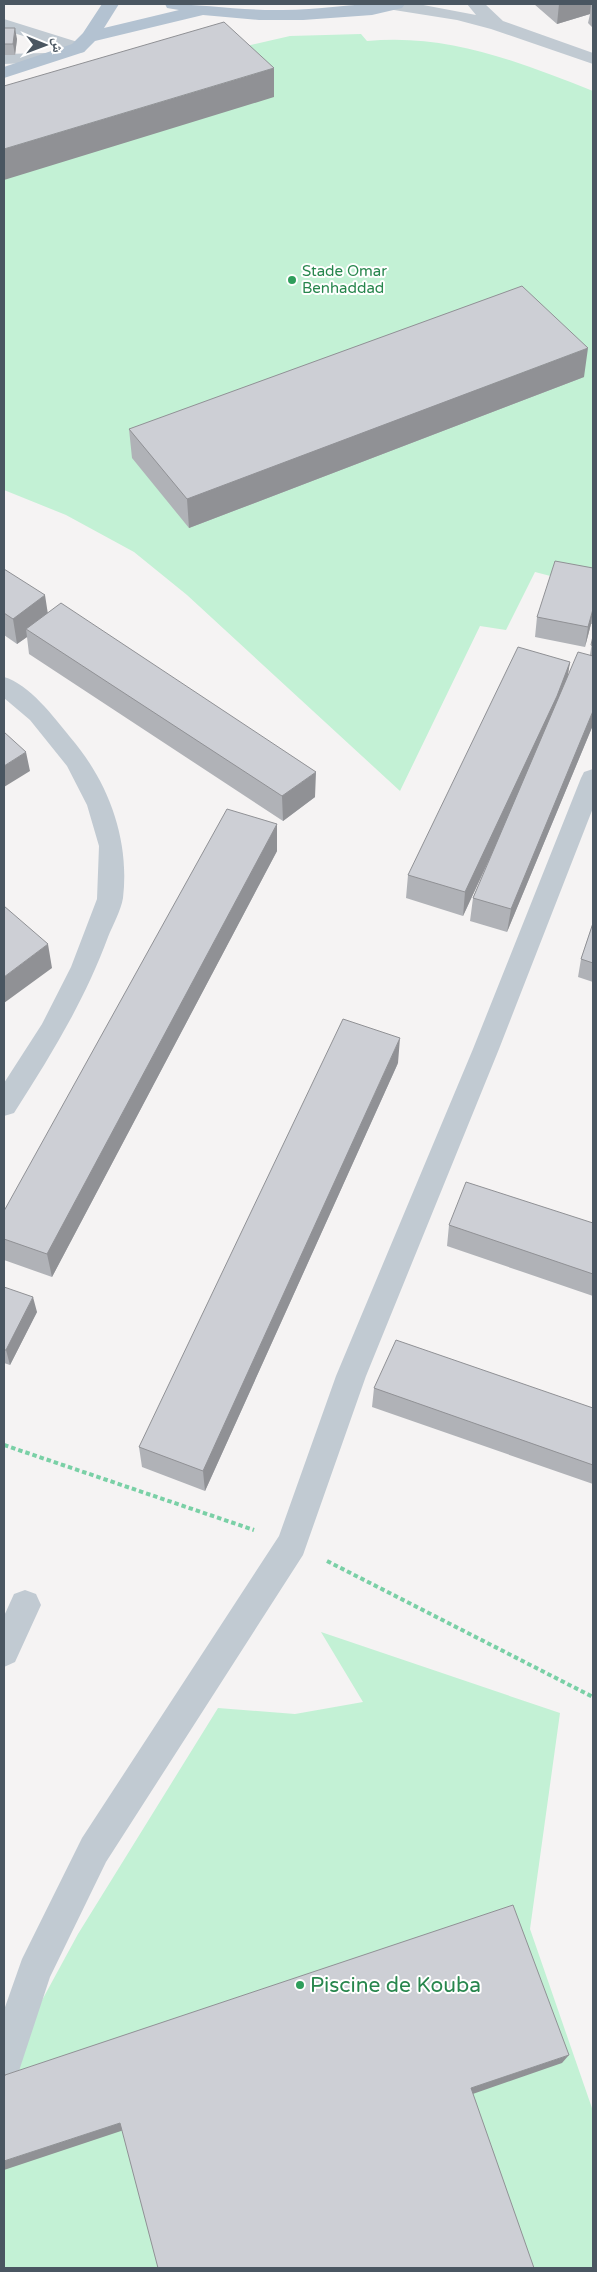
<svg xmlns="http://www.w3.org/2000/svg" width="597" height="2272" font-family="'Varela Round','Noto Naskh Arabic',sans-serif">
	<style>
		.green { fill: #c3f1d5 }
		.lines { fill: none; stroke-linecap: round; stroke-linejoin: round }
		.path { stroke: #7ad0a6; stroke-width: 4; stroke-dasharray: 4.5 3; stroke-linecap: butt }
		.minor { fill: #c1cad2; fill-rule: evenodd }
		.major { fill: #b3c2d1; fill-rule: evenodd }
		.wall { fill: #b0b2b7 }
		.shaded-wall { fill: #909195 }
		.building { fill: #cdcfd5; stroke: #909195 }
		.leisure-dot { fill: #2e9e5b; stroke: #fff; stroke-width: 2 }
		.labels { text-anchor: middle; stroke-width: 4; stroke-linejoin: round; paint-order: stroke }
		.far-leisure-label { font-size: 15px; fill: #27864d; stroke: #fff; text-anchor: start }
		.near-leisure-label { font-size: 21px; fill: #27864d; stroke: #fff; text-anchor: start }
	</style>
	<rect width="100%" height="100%" fill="#f5f3f3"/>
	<path class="green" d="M 361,34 L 367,41 C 448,33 519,62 593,91 L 593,587 L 535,572 L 506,630 L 480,626 L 400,791 L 187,595 L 134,552 L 66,515 L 4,490 L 4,116 L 225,51 L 290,36 Z
		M 321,1632 L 560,1713 L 530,1929 L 593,2111 L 593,2268 L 4,2268 L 4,2103 L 22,2037 L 78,1934 L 218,1708 L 295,1714 L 363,1702 Z"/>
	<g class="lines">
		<path class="path" d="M 4,1445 L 254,1530
			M 327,1561 L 593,1697"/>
		<path class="minor" d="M 386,4 L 418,4 L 476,15 L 467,4 L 485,4 L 503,21 L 593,53 L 593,64 L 491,29 L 457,20 L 394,10 L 388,9 Z
			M 4,19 L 84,44 L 87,48 L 84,52 L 78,53 L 4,30 Z
			M 45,53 L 51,54 L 54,58 L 51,62 L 4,64 L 4,54 Z
			M 4,677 C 29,684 54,717 70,737 C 108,781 130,839 123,898 C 121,910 113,925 108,937 C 84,1002 51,1055 14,1113 L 4,1116 L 4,1083 L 42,1024 L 71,967 L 97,899 L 99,846 L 87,805 L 67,766 L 30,720 L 4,698 Z
			M 593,769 L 593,808 L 499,1049 L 366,1376 L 303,1555 L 106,1862 L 50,1977 L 17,2077 L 4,2082 L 4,2010 L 22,1959 L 82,1838 L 279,1536 L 336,1376 L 473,1049 L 581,778 L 584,772 Z
			M 25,1590 L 36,1594 L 41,1605 L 15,1662 L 4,1667 L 4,1616 L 14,1594 Z"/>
		<path class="major" d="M 102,4 L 119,4 L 104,28 L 179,10 L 167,8 L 165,4 C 204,4 243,11 283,10 C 323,10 365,1 405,4 L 402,8 L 372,15 L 303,20 L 259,20 L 203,15 L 95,41 L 84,52 L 4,78 L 4,67 L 72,44 L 83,33 Z"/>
	</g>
	<path class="wall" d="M 534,4 L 593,4 L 593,28 L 588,23 L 590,14 L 557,24 Z
		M 4,28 L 17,39 L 15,55 L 4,55 Z
		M 584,377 L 189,528 L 132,458 L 129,429 Z
		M 593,568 L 593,624 L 591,624 L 585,647 L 535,637 L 537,617 Z
		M 4,569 L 48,613 L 315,797 L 283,821 L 29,654 L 27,637 L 17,644 L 4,635 Z
		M 593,636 L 593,725 L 507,932 L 470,921 L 473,898 L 490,858 L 463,916 L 406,898 L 408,875 L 570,662 L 567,678 L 590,655 Z
		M 277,824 L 277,851 L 52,1277 L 4,1260 L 4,1211 Z
		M 593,923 L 593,982 L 578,977 L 581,959 Z
		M 398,1063 L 205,1491 L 142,1467 L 139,1447 Z
		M 593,1223 L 593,1296 L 447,1246 L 449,1225 Z
		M 4,1287 L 37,1312 L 10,1365 L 4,1363 Z
		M 374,1388 L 593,1408 L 593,1484 L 372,1407 Z"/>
	<path class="shaded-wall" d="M 559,4 L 591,4 L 590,14 L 557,24 Z
		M 15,28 L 17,39 L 15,55 L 13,44 Z
		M 274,68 L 274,97 L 4,180 L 4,149 Z
		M 588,348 L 584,377 L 189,528 L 187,499 Z
		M 45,595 L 49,621 L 26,629 L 27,637 L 17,644 L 13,619 Z
		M 593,609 L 591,624 L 585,647 L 588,627 Z
		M 570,662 L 566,687 L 553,721 L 463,916 L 465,892 Z
		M 593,711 L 593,725 L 507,932 L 511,909 Z
		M 26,752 L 30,771 L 4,787 L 4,766 Z
		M 316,772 L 315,797 L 283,821 L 282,796 Z
		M 277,824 L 277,851 L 52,1277 L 47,1254 Z
		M 48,944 L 52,968 L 4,1003 L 4,977 Z
		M 400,1038 L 398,1063 L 205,1491 L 203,1471 Z
		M 33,1297 L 37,1312 L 10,1365 L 6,1350 Z
		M 569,2055 L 562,2063 L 467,2096 L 471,2088 Z
		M 120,2123 L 124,2130 L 4,2170 L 4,2161 Z"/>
	<path class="building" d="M 224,22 L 274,68 L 4,149 L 4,86 Z
		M 4,28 L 15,28 L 13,44 L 4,44 Z
		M 522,286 L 588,348 L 187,499 L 129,429 Z
		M 555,561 L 593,568 L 593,609 L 588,627 L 537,617 Z
		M 4,569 L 45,595 L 13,619 L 4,613 Z
		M 61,603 L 316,772 L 282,796 L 26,629 Z
		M 593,636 L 593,646 L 591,645 Z
		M 518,647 L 570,662 L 557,696 L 465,892 L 408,875 Z
		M 578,652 L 593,656 L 593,711 L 511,909 L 473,898 Z
		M 4,732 L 26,752 L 4,766 Z
		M 227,809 L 277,824 L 47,1254 L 4,1239 L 4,1211 Z
		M 4,906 L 48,944 L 4,977 Z
		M 593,923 L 593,963 L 581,959 Z
		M 343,1019 L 400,1038 L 203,1471 L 139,1447 Z
		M 466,1182 L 593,1223 L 593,1274 L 449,1225 Z
		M 4,1287 L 33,1297 L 6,1350 L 4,1350 Z
		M 396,1340 L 593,1408 L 593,1465 L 374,1388 Z
		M 513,1905 L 569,2055 L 471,2088 L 534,2268 L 158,2268 L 120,2123 L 4,2161 L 4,2078 L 5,2075 Z"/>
	<g class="leisure-dot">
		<circle cx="292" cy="280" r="5"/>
		<circle cx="300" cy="1985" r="5"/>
	</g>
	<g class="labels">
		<g class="far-leisure-label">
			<text x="302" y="276">Stade Omar<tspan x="302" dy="17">Benhaddad</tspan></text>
		</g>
		<g class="near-leisure-label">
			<text x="310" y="1992">Piscine de Kouba</text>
		</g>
	</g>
	<rect width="597" height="2272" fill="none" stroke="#4a5661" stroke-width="10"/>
	<g transform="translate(45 45) rotate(91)" stroke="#ffffff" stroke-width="4" paint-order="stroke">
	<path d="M0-4L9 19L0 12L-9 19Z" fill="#4a5661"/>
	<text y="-8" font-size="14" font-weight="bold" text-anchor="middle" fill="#4a5661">ش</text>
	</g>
</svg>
